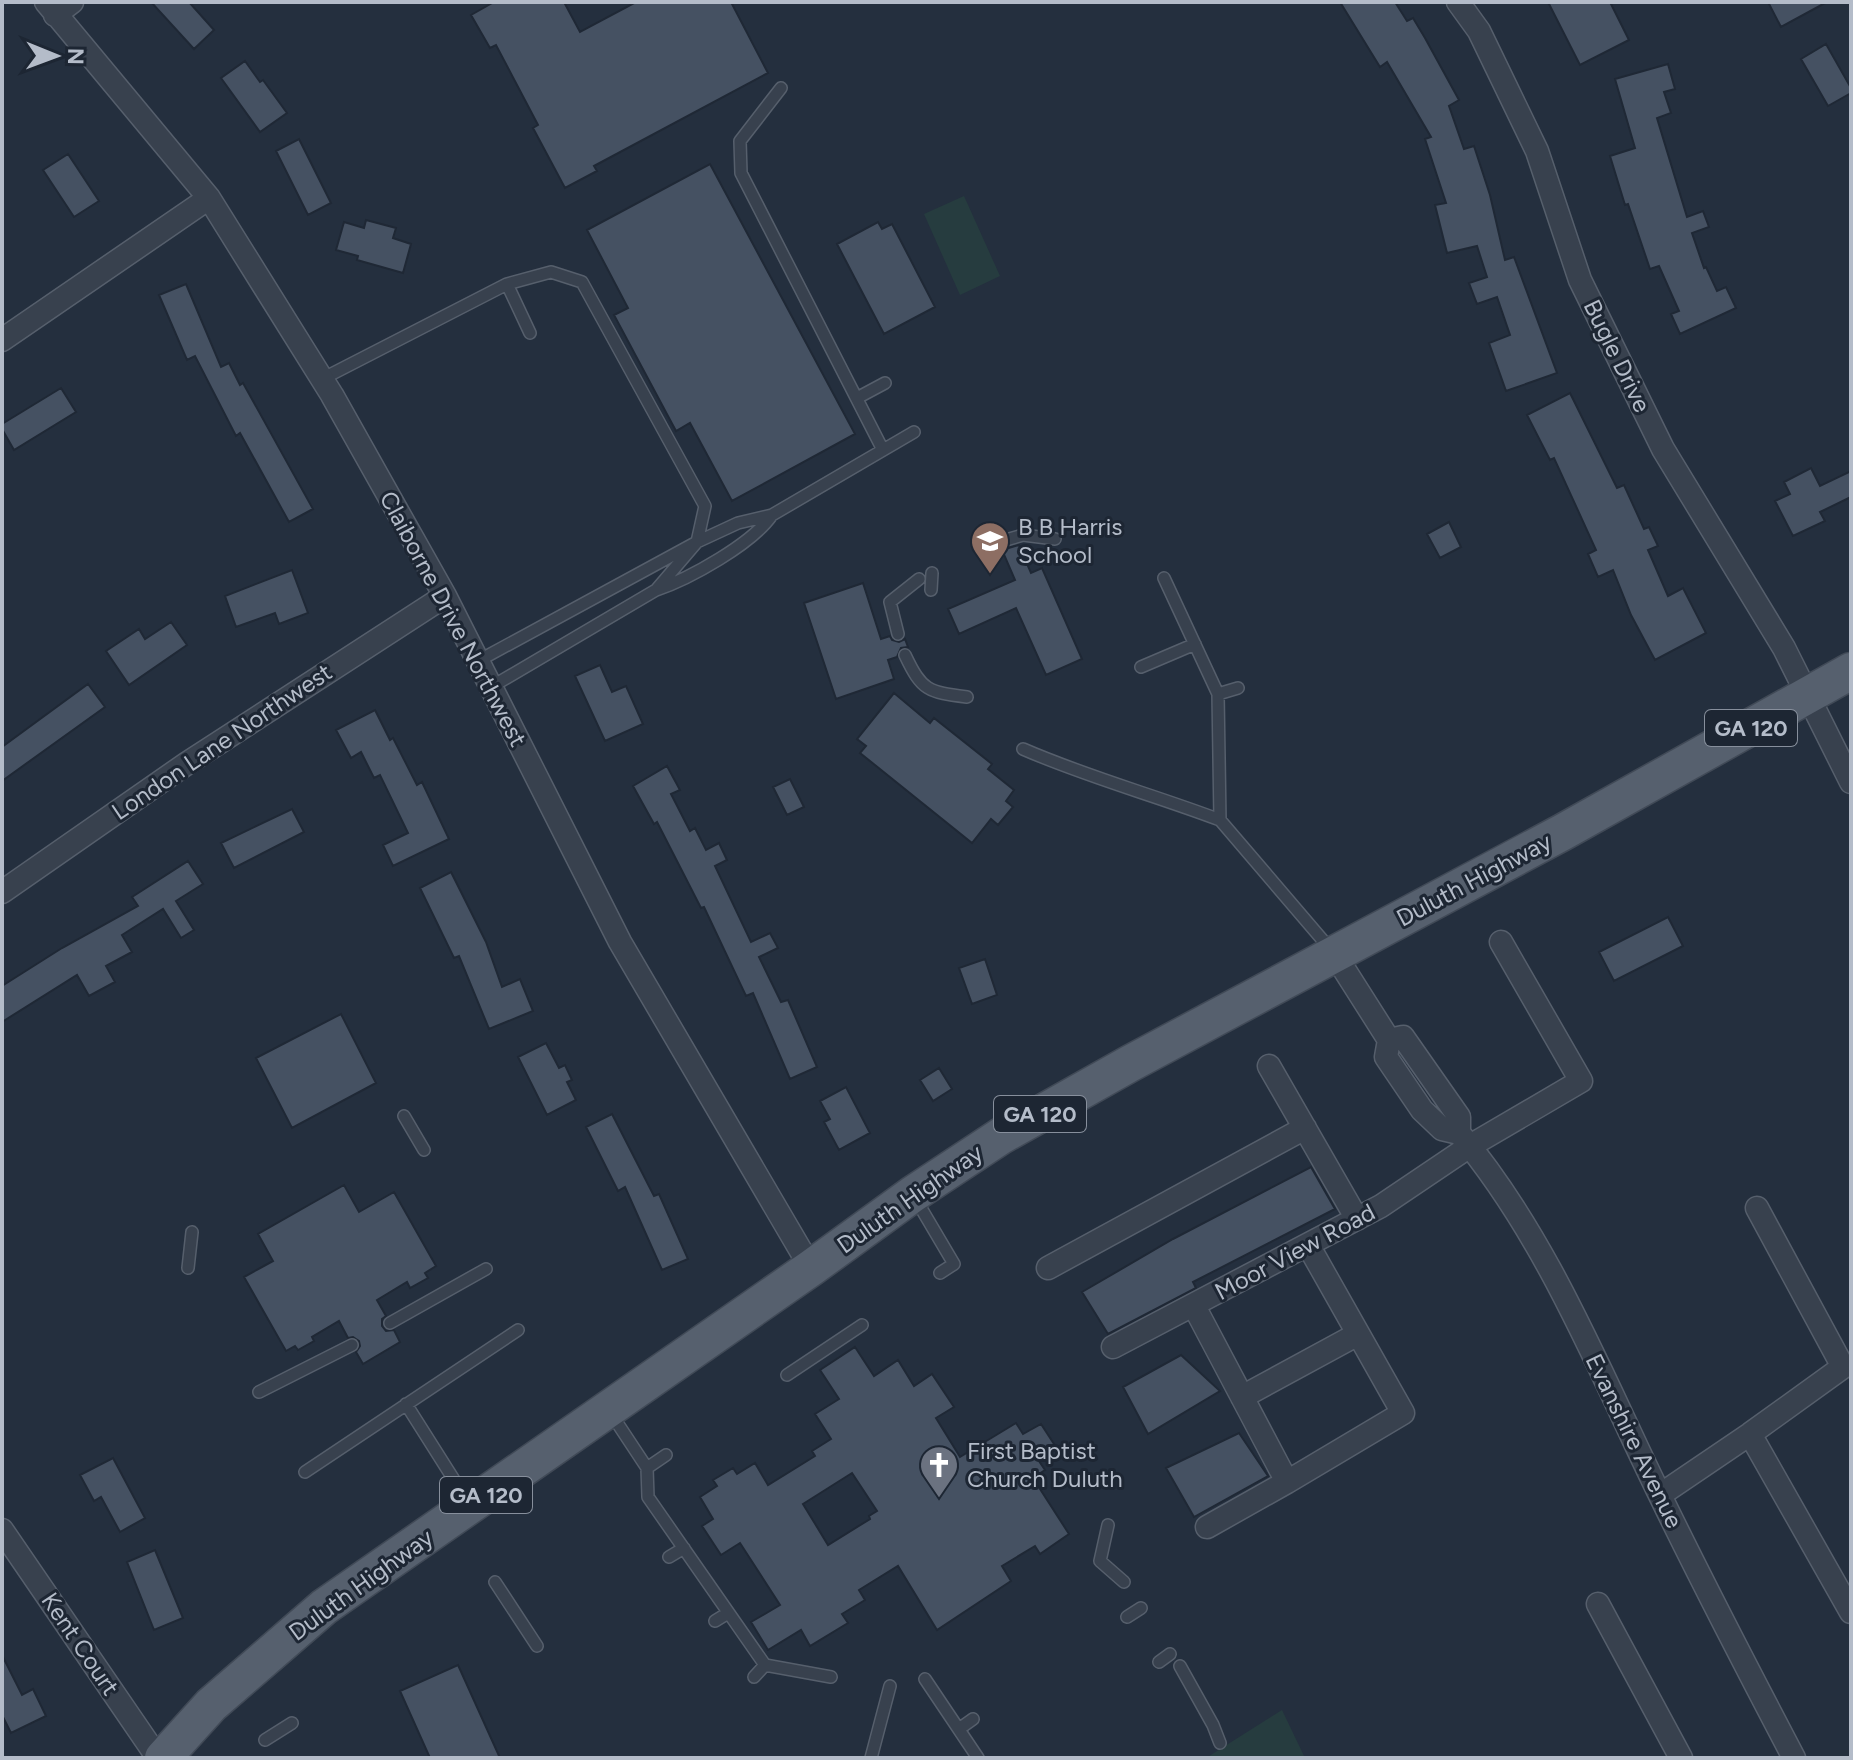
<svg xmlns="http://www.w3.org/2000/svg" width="1853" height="1760" font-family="Figtree,sans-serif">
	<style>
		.green { fill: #263c3f }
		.building { fill: #455162; stroke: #1f2835; stroke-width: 2; fill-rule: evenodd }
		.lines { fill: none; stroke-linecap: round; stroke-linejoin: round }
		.service-casing { stroke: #565f6c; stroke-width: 14 }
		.minor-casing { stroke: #565f6c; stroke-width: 25 }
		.primary-casing { stroke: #414a57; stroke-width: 39 }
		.service { stroke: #38414e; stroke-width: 11 }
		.minor { stroke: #38414e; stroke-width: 22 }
		.primary { stroke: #56606e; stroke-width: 36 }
		.labels { text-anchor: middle; stroke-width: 6; stroke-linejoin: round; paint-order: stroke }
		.shield { fill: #1d2633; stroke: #878f9c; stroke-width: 2 }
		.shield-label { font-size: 22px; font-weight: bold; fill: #b4bcc9 }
		.street-label { font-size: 24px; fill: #b4bcc9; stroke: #1d2633 }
		.poi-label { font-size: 24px; fill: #b4bcc9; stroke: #1d2633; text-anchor: start }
	</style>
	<rect width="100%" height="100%" fill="#242f3e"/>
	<path class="green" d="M 964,196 L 1000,276 L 960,295 L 924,214 Z
		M 1282,1710 L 1305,1758 L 1206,1758 Z"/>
	<path class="building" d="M 151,2 L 189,2 L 214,30 L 194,49 Z
		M 494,2 L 564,2 L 580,32 L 636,2 L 731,2 L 768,73 L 594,166 L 597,171 L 565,188 L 533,128 L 538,125 L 496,45 L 490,48 L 471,15 Z
		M 1340,2 L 1395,2 L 1407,21 L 1413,18 L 1425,38 L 1459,100 L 1449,106 L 1464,149 L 1474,146 L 1490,195 L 1505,260 L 1514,257 L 1557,373 L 1506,391 L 1489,343 L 1510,335 L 1497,297 L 1477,304 L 1469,283 L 1487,277 L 1477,246 L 1447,253 L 1435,205 L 1446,203 L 1425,139 L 1431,137 L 1387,62 L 1380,67 Z
		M 1548,2 L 1610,2 L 1629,40 L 1580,65 Z
		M 1768,2 L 1827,2 L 1781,27 Z
		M 1826,44 L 1851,88 L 1851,93 L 1828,106 L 1801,59 Z
		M 245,61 L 260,82 L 263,80 L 287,113 L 260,132 L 221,78 Z
		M 1668,64 L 1675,89 L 1664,92 L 1671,113 L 1657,118 L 1687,217 L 1703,211 L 1709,227 L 1692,233 L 1704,268 L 1706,267 L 1717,291 L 1726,287 L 1736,308 L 1680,334 L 1671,314 L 1679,311 L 1659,266 L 1650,269 L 1628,204 L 1625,205 L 1610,156 L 1635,148 L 1615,79 Z
		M 299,139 L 331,203 L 308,215 L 276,151 Z
		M 68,154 L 99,201 L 74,217 L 43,170 Z
		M 710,164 L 855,434 L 732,501 L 690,423 L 676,431 L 614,315 L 628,308 L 587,230 Z
		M 366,220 L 396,228 L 393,238 L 411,244 L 403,273 L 357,260 L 358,256 L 336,250 L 344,222 L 364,228 Z
		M 878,222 L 882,229 L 892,224 L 935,307 L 884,334 L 837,244 Z
		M 186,284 L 221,367 L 229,363 L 240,385 L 243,383 L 313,509 L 289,522 L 240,433 L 236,436 L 195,356 L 187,360 L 159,295 Z
		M 61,388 L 76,412 L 14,450 L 2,429 L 2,424 Z
		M 1570,393 L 1617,488 L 1624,485 L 1644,529 L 1649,527 L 1658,546 L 1648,550 L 1668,596 L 1683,588 L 1706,633 L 1655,660 L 1631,615 L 1613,570 L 1598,577 L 1588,554 L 1596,550 L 1554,458 L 1550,460 L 1527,415 Z
		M 1811,468 L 1820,486 L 1851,471 L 1851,497 L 1820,512 L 1825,521 L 1793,536 L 1775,501 L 1790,494 L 1784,482 Z
		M 1449,522 L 1461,547 L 1440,558 L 1427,534 Z
		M 1019,545 L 1031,573 L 1042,568 L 1082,659 L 1046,675 L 1016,608 L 959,634 L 948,609 L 1015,580 L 1002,550 Z
		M 292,570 L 308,613 L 279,624 L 275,613 L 236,627 L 225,596 Z
		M 863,583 L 881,639 L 890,636 L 892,640 L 899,642 L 905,639 L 908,647 L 901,648 L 897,657 L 888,660 L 894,679 L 836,699 L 804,603 Z
		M 171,622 L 187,645 L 129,685 L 106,651 L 139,629 L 145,639 Z
		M 600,665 L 612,692 L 626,686 L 643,724 L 605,741 L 575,676 Z
		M 88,684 L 105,707 L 2,781 L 2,747 Z
		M 894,693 L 930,723 L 934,718 L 992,764 L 988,769 L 1014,790 L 1006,801 L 1013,807 L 998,825 L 991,819 L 972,843 L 860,753 L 866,746 L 857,739 Z
		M 375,710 L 390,740 L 393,738 L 417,785 L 422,782 L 449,839 L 393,866 L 383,845 L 408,833 L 380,775 L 374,778 L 361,752 L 351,758 L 336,730 Z
		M 667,766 L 680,790 L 671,794 L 690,831 L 695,828 L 706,850 L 719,843 L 727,860 L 715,866 L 751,942 L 770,933 L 778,948 L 759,957 L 781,1002 L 788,1000 L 817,1067 L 790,1079 L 753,993 L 746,996 L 704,907 L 701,908 L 657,822 L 654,824 L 633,786 Z
		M 790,779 L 804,807 L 787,815 L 773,787 Z
		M 292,809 L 304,832 L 234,868 L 221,843 Z
		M 188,861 L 203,884 L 176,901 L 194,930 L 181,938 L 163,909 L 122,935 L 132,952 L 106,966 L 115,982 L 89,996 L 77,975 L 2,1022 L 2,986 L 62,948 L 138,906 L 132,897 Z
		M 451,872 L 486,942 L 502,987 L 520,979 L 533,1011 L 489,1029 L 459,956 L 454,958 L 420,888 Z
		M 1668,917 L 1683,946 L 1614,981 L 1599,952 Z
		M 985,959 L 997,995 L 972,1004 L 959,968 Z
		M 341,1014 L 376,1083 L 292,1128 L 256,1058 Z
		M 546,1043 L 559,1068 L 565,1065 L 572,1080 L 567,1082 L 576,1100 L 547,1115 L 518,1057 Z
		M 939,1068 L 952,1089 L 933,1101 L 920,1080 Z
		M 846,1087 L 870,1133 L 839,1150 L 824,1122 L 830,1119 L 820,1101 Z
		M 612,1114 L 654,1196 L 659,1194 L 688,1259 L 662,1270 L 625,1187 L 618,1191 L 586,1127 Z
		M 1311,1167 L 1335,1209 L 1193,1282 L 1196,1288 L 1108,1334 L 1082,1292 L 1173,1239 Z
		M 344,1185 L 359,1212 L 394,1192 L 436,1266 L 425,1273 L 428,1278 L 410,1288 L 407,1282 L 377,1300 L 386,1316 L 382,1319 L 382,1326 L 386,1331 L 394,1330 L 400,1342 L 363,1364 L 356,1352 L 360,1346 L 359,1341 L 353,1337 L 348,1338 L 339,1321 L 312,1337 L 314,1341 L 298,1350 L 295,1346 L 286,1351 L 244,1277 L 273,1261 L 258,1234 Z
		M 855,1347 L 874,1376 L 898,1360 L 914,1386 L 932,1374 L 954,1407 L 936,1418 L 960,1457 L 1016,1423 L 1023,1434 L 1041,1424 L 1054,1444 L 1035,1455 L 1045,1470 L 1033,1478 L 1069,1534 L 1040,1554 L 1035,1546 L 1002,1566 L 1011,1581 L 937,1630 L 898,1566 L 859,1590 L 865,1600 L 842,1614 L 848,1623 L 810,1646 L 801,1630 L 768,1650 L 751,1622 L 780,1605 L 740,1543 L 721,1555 L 702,1526 L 713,1519 L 700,1497 L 717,1486 L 713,1480 L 733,1468 L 737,1474 L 755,1463 L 768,1485 L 815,1456 L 812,1451 L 831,1439 L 815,1414 L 839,1399 L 820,1370 ZM 852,1473 L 877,1511 L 869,1516 L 870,1519 L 828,1545 L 803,1504 Z
		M 1181,1355 L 1220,1391 L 1148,1434 L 1123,1387 Z
		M 1239,1433 L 1268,1476 L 1194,1517 L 1166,1468 Z
		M 113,1458 L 145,1518 L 120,1532 L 101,1497 L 94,1501 L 80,1475 Z
		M 155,1550 L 183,1618 L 154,1630 L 127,1562 Z
		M 2,1655 L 22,1695 L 33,1689 L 46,1716 L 11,1733 L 2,1715 Z
		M 458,1665 L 500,1758 L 430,1758 L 400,1691 Z"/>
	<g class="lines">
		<g class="service-casing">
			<path id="service" d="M 781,88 L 740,141 L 741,173 L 883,450
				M 507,284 L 530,333
				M 322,379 L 507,284 L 551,272 L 582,282 L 705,506 L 697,542 L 656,590
				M 857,398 L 885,383
				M 992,544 L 1023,535 L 1055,539
				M 1164,578 L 1218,694 L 1220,820 L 1332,951
				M 931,590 L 932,573
				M 898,634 L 890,602 L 919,579
				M 905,655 C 922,691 928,692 967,697
				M 478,661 L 697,542 L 738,523 L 772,515 L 914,432
				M 1141,667 L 1195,644
				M 491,687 L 656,590 C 689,579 752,544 772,515
				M 1218,694 L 1238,688
				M 1023,749 C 1087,777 1154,795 1220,820
				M 404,1116 L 424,1150
				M 915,1198 L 954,1264 L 940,1273
				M 188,1268 L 192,1232
				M 390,1323 L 486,1269
				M 787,1375 L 862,1325
				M 259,1392 L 352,1345
				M 406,1404 L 468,1502
				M 610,1412 L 647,1468 L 648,1497 L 765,1665 L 831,1677
				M 647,1468 L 666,1455
				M 305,1472 L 518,1330
				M 1108,1525 L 1100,1561 L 1124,1582
				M 669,1557 L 684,1548
				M 495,1582 L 537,1646
				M 1127,1617 L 1141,1608
				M 715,1621 L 728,1613
				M 1159,1662 L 1170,1654
				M 1180,1666 L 1213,1725 L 1220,1743
				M 754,1677 L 765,1665
				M 925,1679 L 978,1758
				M 959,1729 L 973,1719
				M 265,1740 L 292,1723
				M 871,1758 L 890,1686"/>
		</g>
		<g class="minor-casing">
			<path id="minor" d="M 46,2 L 209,198 L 332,395 L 445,596 L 620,942 L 811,1268
				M 1458,2 L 1479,31 L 1537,151 L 1580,280 L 1663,449 L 1784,648 L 1851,782
				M 55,15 L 72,2
				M 2,340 L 209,198
				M 2,892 L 186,764 L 445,596
				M 1335,955 L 1389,1040 L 1386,1057 L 1422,1110 L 1442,1129 L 1459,1133 L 1459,1117 L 1403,1037 L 1389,1040
				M 1269,1066 L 1357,1219
				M 1459,1133 C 1539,1228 1590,1348 1643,1460 C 1691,1561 1742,1659 1794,1758
				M 1048,1268 L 1305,1128
				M 1194,1306 L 1287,1482 L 1207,1527
				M 1113,1347 L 1381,1206 L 1470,1146 L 1581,1081 L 1501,942
				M 1242,1397 L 1358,1334
				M 1750,1434 L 1851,1612
				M 1287,1482 L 1403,1413 L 1308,1245
				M 1660,1495 L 1750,1434 L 1843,1367 L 1757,1208
				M 2,1530 L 158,1758
				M 1598,1604 L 1681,1758"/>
		</g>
		<g class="primary-casing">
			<path id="primary" d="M 163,1758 L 211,1705 L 324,1607 L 811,1268 L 913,1194 L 1001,1136 L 1131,1063 L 1563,832 L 1851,671"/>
		</g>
		<use href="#service" class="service"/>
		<use href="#minor" class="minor"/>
		<use href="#primary" class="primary"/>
	</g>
	<defs>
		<g id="school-pin" transform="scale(2)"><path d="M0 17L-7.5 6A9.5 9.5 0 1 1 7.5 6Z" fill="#8d6e63" stroke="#1d2633"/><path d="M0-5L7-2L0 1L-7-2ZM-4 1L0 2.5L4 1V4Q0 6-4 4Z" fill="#fff"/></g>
		<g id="church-pin" transform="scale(2)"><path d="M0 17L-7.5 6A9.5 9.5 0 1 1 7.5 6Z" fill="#6b7280" stroke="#1d2633"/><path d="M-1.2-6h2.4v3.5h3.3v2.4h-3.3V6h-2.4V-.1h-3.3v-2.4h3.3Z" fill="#fff"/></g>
	</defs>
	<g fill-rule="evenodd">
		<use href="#school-pin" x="990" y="541"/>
		<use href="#church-pin" x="939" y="1465"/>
	</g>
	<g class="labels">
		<g class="shield">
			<rect x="1705" y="710" width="92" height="36" rx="6"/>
			<rect x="994" y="1096" width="92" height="36" rx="6"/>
			<rect x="440" y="1477" width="92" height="36" rx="6"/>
		</g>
		<g class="shield-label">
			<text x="1751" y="736">GA 120</text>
			<text x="1040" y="1122">GA 120</text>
			<text x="486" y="1503">GA 120</text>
		</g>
		<g class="street-label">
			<text transform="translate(1617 356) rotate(64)" y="8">Bugle Drive</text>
			<text transform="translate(453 619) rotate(62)" y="8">Claiborne Drive Northwest</text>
			<text transform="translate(222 742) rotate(-34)" y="8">London Lane Northwest</text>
			<text transform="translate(1474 880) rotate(-28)" y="8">Duluth Highway</text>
			<text transform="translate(910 1199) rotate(-35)" y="8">Duluth Highway</text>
			<text transform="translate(1295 1252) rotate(-28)" y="8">Moor View Road</text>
			<text transform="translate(1634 1441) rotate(64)" y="8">Evanshire Avenue</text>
			<text transform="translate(361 1585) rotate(-36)" y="8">Duluth Highway</text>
			<text transform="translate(80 1644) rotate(56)" y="8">Kent Court</text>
		</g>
		<g class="poi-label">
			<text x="1018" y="535">B B Harris<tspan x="1018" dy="28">School</tspan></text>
			<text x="967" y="1459">First Baptist<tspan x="967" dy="28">Church Duluth</tspan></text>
		</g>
	</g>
	<rect width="1853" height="1760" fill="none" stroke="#b4bcc9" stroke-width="8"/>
	<g transform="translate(56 56) rotate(91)" stroke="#1d2633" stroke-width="6" paint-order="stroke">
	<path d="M0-6L14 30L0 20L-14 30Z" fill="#b4bcc9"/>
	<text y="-12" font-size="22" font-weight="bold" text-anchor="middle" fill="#b4bcc9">N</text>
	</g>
</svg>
